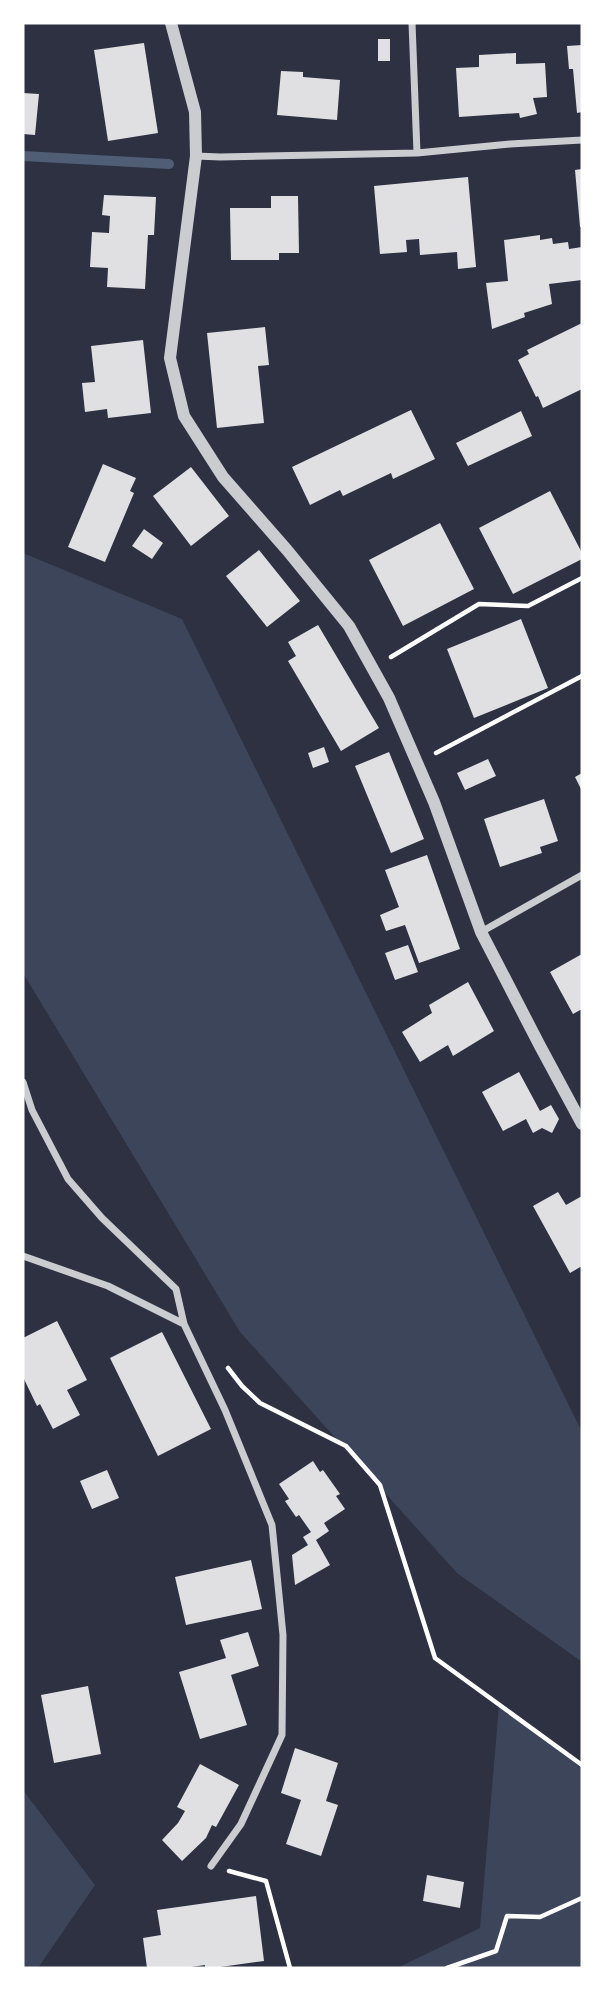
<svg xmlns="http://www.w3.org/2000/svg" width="605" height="1991" font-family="Montserrat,sans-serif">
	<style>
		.green { fill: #3c4559 }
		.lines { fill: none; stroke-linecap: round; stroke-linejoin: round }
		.stream { stroke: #4f5d75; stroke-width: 10 }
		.building { fill: #e0e0e3 }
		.path { stroke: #fff; stroke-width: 4.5 }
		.minor { stroke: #caccd0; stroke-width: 7 }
		.tertiary { stroke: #caccd0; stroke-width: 12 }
	</style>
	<rect width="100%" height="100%" fill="#2d3142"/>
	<path class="green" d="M 23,553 L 182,619 L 582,1432 L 582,1662 L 457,1573 L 240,1332 L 23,973 Z
		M 499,1706 L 582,1764 L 582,1968 L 397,1968 L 480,1928 Z
		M 23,1790 L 95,1885 L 38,1968 L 23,1968 Z"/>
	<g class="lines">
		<path class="stream" d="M 23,156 L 169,164"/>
	</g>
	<path class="building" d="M 378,39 L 390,39 L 390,61 L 378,61 Z
		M 144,43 L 158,133 L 108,141 L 94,50 Z
		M 582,45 L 582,112 L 577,113 L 573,69 L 569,69 L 567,46 Z
		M 516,53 L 516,64 L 545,63 L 547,97 L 533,98 L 537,114 L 520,118 L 519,113 L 459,117 L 456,68 L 479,67 L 479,55 Z
		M 281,71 L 303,72 L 303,77 L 340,80 L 337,120 L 277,115 Z
		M 23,93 L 39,94 L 35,135 L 23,134 Z
		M 582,169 L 582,227 L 580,227 L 575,170 Z
		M 468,177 L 476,267 L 458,269 L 457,252 L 420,255 L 419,239 L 406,240 L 407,252 L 380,254 L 374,186 Z
		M 104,195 L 156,197 L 154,235 L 148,235 L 145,289 L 107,287 L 108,268 L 90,267 L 92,232 L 109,233 L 110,216 L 102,215 Z
		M 271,196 L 298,196 L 299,253 L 279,253 L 279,260 L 231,260 L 230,208 L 271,208 Z
		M 540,235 L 540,240 L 552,238 L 553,244 L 568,242 L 569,249 L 582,247 L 582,280 L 549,284 L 552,304 L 524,313 L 525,317 L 492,329 L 486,283 L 508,281 L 504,240 Z
		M 582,323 L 582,389 L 543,408 L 538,396 L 536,397 L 518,360 L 529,354 L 527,350 Z
		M 265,327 L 269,365 L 258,366 L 264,423 L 217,428 L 207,333 Z
		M 143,340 L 151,413 L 108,418 L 107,409 L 85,412 L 82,383 L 95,382 L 91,346 Z
		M 411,410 L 435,459 L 393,479 L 391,473 L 343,496 L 340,490 L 310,505 L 292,467 Z
		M 521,411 L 532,436 L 468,466 L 456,443 Z
		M 103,464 L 136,478 L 130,491 L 134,493 L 105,562 L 68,547 Z
		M 191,467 L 229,516 L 191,546 L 153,496 Z
		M 550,491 L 582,553 L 582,559 L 513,594 L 479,528 Z
		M 440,523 L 474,589 L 403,626 L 369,560 Z
		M 144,529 L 163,543 L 152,559 L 132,546 Z
		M 259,550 L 300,601 L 267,627 L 226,576 Z
		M 521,619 L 548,688 L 474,718 L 447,649 Z
		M 318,625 L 379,728 L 341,751 L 288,661 L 296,656 L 288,642 Z
		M 324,747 L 329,762 L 313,768 L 308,753 Z
		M 389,752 L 424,839 L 391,853 L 355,766 Z
		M 488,759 L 496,776 L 465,790 L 457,773 Z
		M 582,773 L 582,791 L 575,777 Z
		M 544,799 L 558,841 L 540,847 L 542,853 L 500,867 L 484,819 Z
		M 427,855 L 460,949 L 419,963 L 405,925 L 386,931 L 380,915 L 399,907 L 385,870 Z
		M 408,945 L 418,972 L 395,980 L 385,953 Z
		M 582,954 L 582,1009 L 573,1014 L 550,972 Z
		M 468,982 L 494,1031 L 453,1056 L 448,1045 L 420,1062 L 402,1032 L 432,1013 L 429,1005 Z
		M 519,1072 L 540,1111 L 551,1105 L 559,1119 L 552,1133 L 542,1128 L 533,1133 L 526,1119 L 503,1131 L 482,1092 Z
		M 558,1192 L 566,1205 L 582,1196 L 582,1266 L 570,1273 L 533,1206 Z
		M 57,1321 L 87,1380 L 67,1390 L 80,1415 L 53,1429 L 40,1404 L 37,1406 L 23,1377 L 23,1338 Z
		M 162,1332 L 211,1429 L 158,1456 L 110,1358 Z
		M 313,1461 L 320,1472 L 323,1470 L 340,1494 L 336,1496 L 345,1509 L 324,1523 L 329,1531 L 316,1540 L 330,1565 L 295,1585 L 292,1555 L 308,1545 L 303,1537 L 311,1532 L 299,1515 L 296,1517 L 285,1501 L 289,1499 L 279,1484 Z
		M 107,1470 L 119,1498 L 92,1509 L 80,1481 Z
		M 251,1560 L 262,1609 L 186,1625 L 175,1577 Z
		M 248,1632 L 259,1666 L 231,1675 L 247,1725 L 200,1739 L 179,1672 L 226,1658 L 220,1640 Z
		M 88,1686 L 101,1754 L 54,1763 L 41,1695 Z
		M 295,1748 L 338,1763 L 326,1801 L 338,1805 L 321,1856 L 286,1844 L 301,1800 L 281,1793 Z
		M 200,1764 L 239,1785 L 216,1827 L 212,1825 L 206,1838 L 182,1861 L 162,1840 L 178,1823 L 185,1811 L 177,1807 Z
		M 427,1875 L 464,1882 L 460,1908 L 423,1901 Z
		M 256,1896 L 264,1961 L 213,1968 L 205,1968 L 205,1965 L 184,1968 L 147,1968 L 143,1938 L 161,1935 L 157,1910 Z"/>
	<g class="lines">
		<path class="path" d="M 391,657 L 479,604 L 528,606 L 582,578
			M 436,753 L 582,676
			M 228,1368 L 242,1386 L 260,1403 L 346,1446 L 380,1485 L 435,1658 L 582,1765
			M 229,1871 L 266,1881 L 290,1968
			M 447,1968 L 496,1951 L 507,1916 L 540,1917 L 582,1898"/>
		<path class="minor" d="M 412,23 L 417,153
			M 196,156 L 220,157 L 417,153 L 510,144 L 582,140
			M 481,932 L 582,875
			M 23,1082 L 32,1110 L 68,1179 L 102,1218 L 176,1289 L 184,1324 L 225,1410 L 272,1525 L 283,1635 L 282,1735 L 241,1824 L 211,1866
			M 23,1256 L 108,1286 L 184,1324"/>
		<path class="tertiary" d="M 171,23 L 195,112 L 196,156 L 170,358 L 184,416 L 223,477 L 287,550 L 349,626 L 389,698 L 434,802 L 481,932 L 540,1046 L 582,1124"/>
	</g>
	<rect width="605" height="1991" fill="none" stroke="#ffffff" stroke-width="49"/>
</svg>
